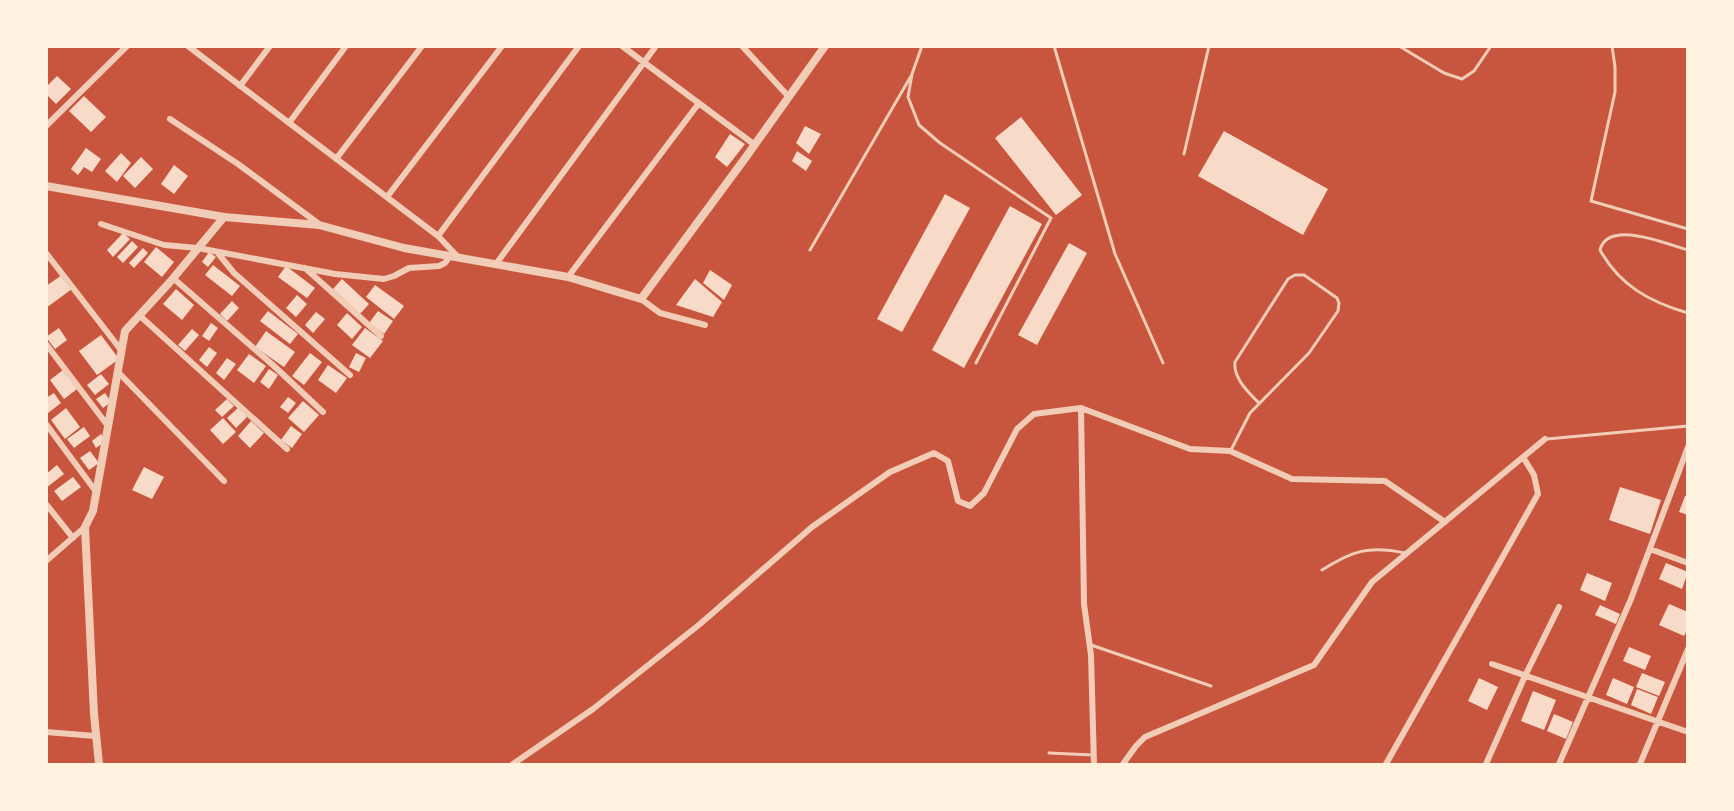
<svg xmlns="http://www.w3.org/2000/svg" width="1734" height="811" viewBox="0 0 1734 811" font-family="Helvetica,sans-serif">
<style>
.building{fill:#f7dbc8}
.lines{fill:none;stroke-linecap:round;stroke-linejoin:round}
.service{stroke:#f1ccb7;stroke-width:3}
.minor{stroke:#f1ccb7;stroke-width:6}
.tertiary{stroke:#f1ccb7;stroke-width:8}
</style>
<rect width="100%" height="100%" fill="#c8553d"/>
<!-- building -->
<path class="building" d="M57 76 71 89 56 104 46 94V87Z
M84 96 106 117 91 132 69 111Z
M1021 117 1082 195 1056 215 995 138Z
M805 126 821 134 809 154 796 143Z
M1224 131 1328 189 1303 235 1198 176Z
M730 134 745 144 727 167 715 157Z
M86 148 101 159 92 172 84 167 78 175 71 169Z
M797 151 812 161 806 171 792 161Z
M121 153 131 163 117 182 105 171Z
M141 157 153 169 135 188 123 176Z
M174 165 188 176 174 194 161 184Z
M945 194 970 208 902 332 877 319Z
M1010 206 1042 224 964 368 932 350Z
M123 233 130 239 113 257 107 250Z
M132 241 138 247 123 263 117 257Z
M1069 243 1087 253 1037 345 1018 335Z
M156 247 174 262 162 277 144 262Z
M143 248 148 253 134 268 129 263Z
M209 252 216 257 208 267 202 262Z
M213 265 240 286 232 296 205 275Z
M286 266 315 288 307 298 278 277Z
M710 270 732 285 724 300 703 283Z
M62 275 72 289 46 308V286Z
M342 279 369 304 360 314 333 289Z
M695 279 722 302 713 317 676 305Z
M375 285 404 306 394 319 366 297Z
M176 289 194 305 182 320 163 304Z
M297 295 307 304 296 317 286 308Z
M232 301 239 308 227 321 220 314Z
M268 311 298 334 290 344 260 321Z
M378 311 393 321 384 334 369 323Z
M316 312 325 319 313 333 305 325Z
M347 313 362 327 352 339 337 325Z
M211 323 218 328 209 341 202 336Z
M59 328 67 340 55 349 46 337Z
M365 328 383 341 370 358 352 345Z
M192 329 199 335 185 351 178 345Z
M266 331 295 352 284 367 255 347Z
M101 335 119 359 97 375 79 351Z
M209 347 217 353 207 367 199 360Z
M310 353 322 362 304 385 292 376Z
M356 353 366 358 359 372 349 367Z
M249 354 266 366 254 383 237 370Z
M227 358 236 364 224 380 216 373Z
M328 365 347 378 336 393 318 380Z
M269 369 278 375 269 389 260 382Z
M63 370 77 389 64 399 50 380Z
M101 374 109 384 95 395 87 385Z
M54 393 61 403 48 413 46 398Z
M105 393 111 402 103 408 96 399Z
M288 397 296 403 288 413 280 407Z
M227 399 234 406 222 417 215 410Z
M303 401 319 415 304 432 288 418Z
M239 407 247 417 236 428 227 418Z
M66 408 80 427 65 439 51 420Z
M223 418 236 432 223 444 210 430Z
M251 421 264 433 250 448 238 436Z
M291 426 302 434 292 448 281 440Z
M84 427 90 436 74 448 67 439Z
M101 434 106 441 96 448 92 441Z
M90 451 99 463 89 470 80 458Z
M57 465 64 474 46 488V474Z
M144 467 164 477 152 499 132 490Z
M73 477 81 487 62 501 54 491Z
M1620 487 1661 500 1650 534 1609 520Z
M1685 496 1688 497V515L1679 512Z
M1666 563 1688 572 1682 589 1659 579Z
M1587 573 1612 583 1605 601 1580 590Z
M1669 604 1688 612V628L1684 636 1659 625Z
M1600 605 1620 614 1616 624 1595 615Z
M1629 647 1651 656 1645 670 1623 661Z
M1642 673 1665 682 1659 696 1636 687Z
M1479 678 1498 687 1487 710 1468 701Z
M1613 678 1634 687 1627 704 1606 695Z
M1637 689 1658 697 1651 714 1631 705Z
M1533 691 1556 700 1544 730 1521 721Z
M1554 714 1573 722 1566 739 1547 731Z"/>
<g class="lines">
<!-- service -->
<path class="service" d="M922 46 912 74 908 97 919 125 940 143 1051 218 976 363
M1054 46 1115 254 1163 363
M1399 46 1444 73 1462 79 1474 71 1491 46
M1612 46 1615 67V92L1591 201 1688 229
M1184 154 1209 46
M810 250 911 76
M1688 250C1666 244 1608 219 1600 250 1620 286 1650 302 1688 313
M1547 439 1688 426
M1231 450 1250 413 1309 353 1338 311 1339 303 1337 298 1304 275H1295L1288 279 1235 362C1233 378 1248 392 1259 403
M1322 570C1352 551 1369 545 1405 553
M1091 645 1211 686
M1049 753 1093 755"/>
<!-- minor -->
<path class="minor" d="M188 46 438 236 458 257
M622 46 755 145
M742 46 789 97
M240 86 270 46
M170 119 238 164 319 224
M289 123 346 46
M46 126 127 46
M336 159 422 46
M387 197 502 46
M101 224 164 245 198 248 335 274 384 279 394 276 409 268 439 266 445 263 450 256
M438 236 579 46
M217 252 234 273 350 375
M46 253 121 350
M496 264 656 46
M305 268 381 336
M568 277 699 103
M173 278 274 366 323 412
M641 299 660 313 705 325
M139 315 287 449
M46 344 108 426
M118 372 224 481
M1081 408 1084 604 1091 655 1094 764
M46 424 97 493
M46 504 73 538
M1650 549 1688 563
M46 561 85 527
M1492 664 1688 732
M46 732 95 736
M513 764 593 709 700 624 812 527 890 472 934 453 948 461 958 501 970 506 984 493 1017 429 1034 414 1081 408 1190 449 1230 451 1292 479 1385 481 1445 522
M1123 764 1136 746 1145 737 1314 665 1372 582 1545 439
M1386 764 1538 494 1534 475 1523 457
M1486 764 1525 676 1559 607
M1559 764 1631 599 1688 447
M1640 764 1688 649"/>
<!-- tertiary -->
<path class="tertiary" d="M46 186 224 217 319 225 404 248 568 277 641 299 746 157 825 46
M99 764 94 714 85 527 93 511 125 331 170 282 224 217"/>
</g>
<!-- border -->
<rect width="1734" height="811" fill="none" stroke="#fff3e0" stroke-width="96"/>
</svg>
